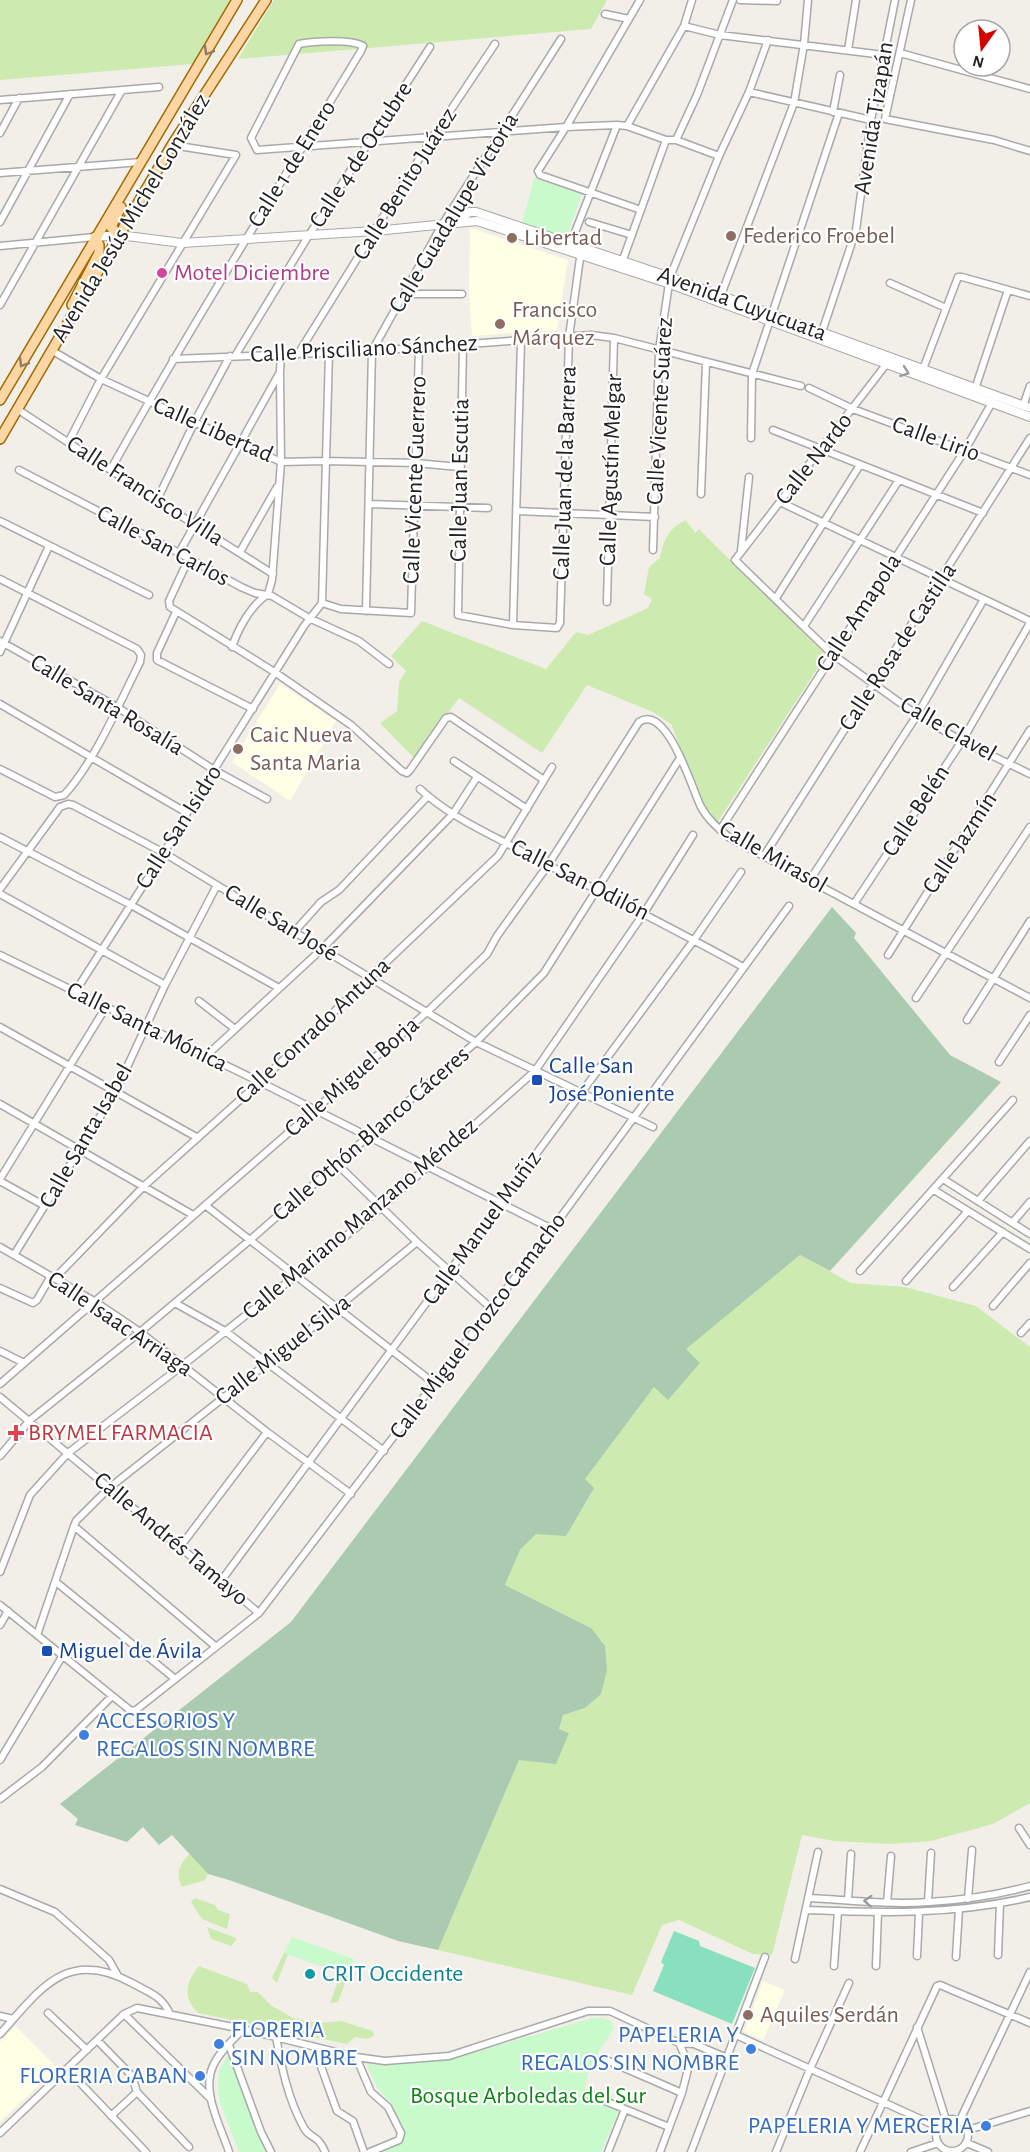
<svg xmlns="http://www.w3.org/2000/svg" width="1030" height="2152" viewBox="0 0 1030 2152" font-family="'Alegreya Sans',sans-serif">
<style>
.education{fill:#ffffe5}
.grass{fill:#cdebb0}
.cemetery{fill:#aacbaf}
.park{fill:#c8facc}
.pitch{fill:#88e0be}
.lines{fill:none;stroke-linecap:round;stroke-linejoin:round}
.minor-casing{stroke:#a9a9a9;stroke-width:9}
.tertiary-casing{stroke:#a9a9a9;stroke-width:10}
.primary-casing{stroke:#a06b00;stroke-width:12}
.minor{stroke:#fff;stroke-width:6}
.tertiary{stroke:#fff;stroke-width:8}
.primary{stroke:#fcd6a4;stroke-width:9}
.oneway{stroke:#8f7c63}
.oneway2{stroke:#9c9c9c}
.education-dot{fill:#8d6e63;stroke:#fff;stroke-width:2}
.hotel-dot{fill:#d1479c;stroke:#fff;stroke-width:2}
.transit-dot{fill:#1a4fb4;stroke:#fff;stroke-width:2}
.health-dot{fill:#e0444e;stroke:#fff;stroke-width:2}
.shop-dot{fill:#3f7fe0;stroke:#fff;stroke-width:2}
.culture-dot{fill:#0f9aa8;stroke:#fff;stroke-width:2}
.labels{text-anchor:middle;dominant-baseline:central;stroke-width:4.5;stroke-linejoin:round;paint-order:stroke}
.street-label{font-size:24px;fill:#222;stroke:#fff}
.education-label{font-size:24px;fill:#785e54;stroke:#fff;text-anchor:start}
.hotel-label{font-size:24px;fill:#b23c85;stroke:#fff;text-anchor:start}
.transit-label{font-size:24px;fill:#164399;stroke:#fff;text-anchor:start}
.health-label{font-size:24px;fill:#be3a42;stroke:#fff;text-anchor:start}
.shop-label{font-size:24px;fill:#366cbe;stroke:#fff;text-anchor:end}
.culture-label{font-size:24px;fill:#0d838f;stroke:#fff;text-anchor:start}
.park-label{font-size:24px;fill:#0c8416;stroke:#fff}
</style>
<rect width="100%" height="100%" fill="#f2efe9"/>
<!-- education -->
<path class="education" d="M470 228 568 260 557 330 472 336 469 293Z
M280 684 336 721 290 801 232 762Z
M763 1981 785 1990 763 2040 744 2031Z
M15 2026 57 2068 0 2122V2042Z"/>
<!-- grass -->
<path class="grass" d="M0 0H230L193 64 0 80Z
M274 0H607L591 29 238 59Z
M686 520 695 533 699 529 826 655 717 823 702 802 671 724 653 712 587 685 542 753 459 698 414 758 380 723 397 711 399 682 406 671 391 656 422 621 546 669 576 632 588 635 648 608 652 599 644 594 649 567 660 558C663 541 669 527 686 520Z
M800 1255 851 1283 905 1287 976 1306 1030 1347V1803L993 1824 931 1841 890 1844 834 1841 802 1835 772 1955 753 1954 679 1920 662 1925 632 1995 438 1950 519 1760 569 1733 559 1729 563 1715 585 1708 591 1628 505 1585 520 1550 584 1480 654 1387 700 1364 685 1349Z
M190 1854 208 1874 205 1880 182 1887C175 1875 179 1864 190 1854Z
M195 1898 215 1905 218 1910 230 1914 227 1929 202 1919 191 1902Z
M207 1927 236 1938V1940L231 1946 211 1939Z
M284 1953 288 1954 277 1983 272 1978Z
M199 1966 247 1984 250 1992H258L272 2006 293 2018 319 2023 341 2021 373 2031 374 2036 368 2039 355 2037 347 2044 198 2013C182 1997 186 1982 199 1966Z
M341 1973 348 1976 338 2002 330 2003Z"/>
<!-- cemetery -->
<path class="cemetery" d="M832 907 856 933 854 938 950 1055 1001 1082 830 1271 800 1255 686 1349 700 1363 668 1400 654 1387 585 1479 594 1488 566 1536 536 1534 520 1550 505 1585 591 1628 605 1646 607 1670 601 1694 585 1708 563 1715 559 1729 569 1733 556 1764 519 1760 438 1950 398 1941 229 1880 208 1874 172 1835 159 1845 143 1827 127 1842 75 1825 78 1819 60 1804 291 1622Z"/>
<!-- park -->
<path class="park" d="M534 178 582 194 566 238 522 223Z
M292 1937 354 1959 348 1976 284 1953Z
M593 2018H603L611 2021 614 2028C600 2052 585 2066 585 2095L618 2112 601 2152H374L400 2141 403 2133 391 2103 378 2089 365 2061 402 2063 448 2060Z
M229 2053 259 2135 274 2152H239C228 2116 204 2089 229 2053Z"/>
<!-- pitch -->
<path class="pitch" d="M674 1931 699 1941 700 1946 755 1968 732 2024 653 1991 664 1965 661 1962Z"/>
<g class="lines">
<defs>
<path id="minor" d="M640 0 566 127 538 171 540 175 641 210
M740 0 777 1
M911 0 885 119 994 140 1030 151
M605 14 629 19
M684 26 720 35 884 55
M848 50 856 0
M900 53 1030 89
M749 92 871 120
M0 100 159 87
M833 112 840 75
M627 126 684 26 692 0
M0 133 19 98
M676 140 697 95 733 0
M0 173 141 162
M0 222 70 94
M589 222 632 235
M570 245 617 125
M0 246 95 237
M621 265 666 140
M890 283 946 308
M404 294H462
M721 295 794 103 804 44 808 0
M0 305 122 90
M821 335 856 230 871 120 895 0
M463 345 458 615 513 625 557 628 560 623 569 337 581 251
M51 350 101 379 281 462 325 461 416 463 459 467
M298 354 432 138 495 44
M235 356 309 235 430 47
M173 359 372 351 591 335 614 338 801 386
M888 362 735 560 832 654 917 715 962 741 1030 774
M923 369 958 277H962L1030 296
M809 388 853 409 1030 475
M975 389 1008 290
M1023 406 1030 386
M17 409 195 525 273 574
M773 430 983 513
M751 438 752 374 839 113
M69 441 101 379 236 155 172 145
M111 469C190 327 277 190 361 51L363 46C351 39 314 41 299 44L251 138 257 150 566 127 617 125 627 126 666 140H676L719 156
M19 470 179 553 241 587 255 593 272 596 309 618 359 641 389 664
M701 494 706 363
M157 500 195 421 230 356
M780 502 1030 621
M369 504 488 508
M517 511 655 517
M0 521 149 595
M653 550 659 350 670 277 719 156 749 92 768 40
M741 551 749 477
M240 552 277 487
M179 553 280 372 281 354
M189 558 169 601 170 607 276 673 351 725 402 771 407 773 410 770 446 718 451 717 544 780
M0 579 137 649 141 655 140 662C120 702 94 763 64 795L55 797 0 769
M268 594 272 580 281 462 280 374
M776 598 860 465
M607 602 614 338
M322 603 341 609 411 613 419 348
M322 603 329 353
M366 611 372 351 442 225 561 39
M176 612 157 653V660L253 709
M513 625 521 341
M804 626 899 480
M0 641 117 707 214 770 267 799
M232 647C238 629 251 605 267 595
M0 652 49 546
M0 704 187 813
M454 761 527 809
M420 789C450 817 490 834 525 853 598 891 671 927 743 967
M720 830 965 450 994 399
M0 837 131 905 279 988
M764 856 1030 438
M810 880 917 715 984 599
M0 889 60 807 68 804 73 805 164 853 476 1042 653 1127
M0 894 165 985
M854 904 962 741 1030 623
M295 931 321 902 339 890 428 796
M0 955 260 1082 552 1229
M888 955 1030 730
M75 992 164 853 187 813 304 626 322 603
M916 998 1030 827
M199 1001 235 1029
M967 1020 1030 921
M0 1027 198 1138
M206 1056 323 948 453 814 477 777
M999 1062 1030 1015
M0 1104 193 1215
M336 1163 417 1242 492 1309
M0 1179 106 1007
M943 1179 1030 1234
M0 1181 45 1206
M934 1190 1030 1249
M978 1201 1030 1141
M205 1205 435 1384
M1013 1222 1030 1202
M0 1247 94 1301 140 1332 267 1432 351 1494
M14 1255 116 1091 165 985 217 885
M860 1271 1013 1100
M55 1278 144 1186 260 1082 498 856 552 767
M906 1281 968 1211
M953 1287 1003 1232
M0 1288 33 1303 37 1300 51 1276
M175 1303 225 1331 384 1451
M993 1306 1030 1263
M1021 1333 1030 1323
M0 1351 24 1363
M0 1384 427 1012 487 954 497 936 548 865 639 722C667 703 692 789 701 807 708 820 719 829 730 838L1030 998
M0 1397 259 1613
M0 1456 30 1420 140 1332 250 1240 476 1042 544 973 680 758
M74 1526 215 1646
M180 1547 267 1432
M0 1572 30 1495 68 1453 183 1365 381 1208 535 1071 644 913 693 835
M221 1581 694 940 741 872
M56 1582 174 1678
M0 1605 131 1711 136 1710 259 1613 552 1229 789 906
M0 1625 8 1611
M37 1635 74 1526 76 1521 109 1488 337 1308 417 1242
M0 1760 63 1655
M0 1799 42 1767 112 1696
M1019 1828 1030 1845
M0 1889 55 1912 109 1960 118 1976
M808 1898C848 1900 889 1905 929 1902 963 1900 997 1895 1030 1886
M968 1899 972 1850
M848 1900 851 1854
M928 1902 931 1853
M887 1903 891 1856
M806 1910C882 1913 955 1915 1030 1897
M998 1955 1000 1903
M917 1956 919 1913
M956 1957 959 1909
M795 1959 818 1852
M834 1966 838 1911
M876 1966 878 1913
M48 2013 87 2050
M124 2014 211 2099
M0 2016 13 2019
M917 2027 946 2120
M0 2034C40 1990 66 1947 132 1983 150 1993 161 1995 170 2014
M736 2035 938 2127
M276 2037C282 2069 288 2099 304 2128 310 2139 318 2134 325 2152
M97 2040 132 2076 137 2092 189 2147
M229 2045 261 2132 271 2152
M314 2047 337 2111 353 2121 364 2152
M356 2057 371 2092 388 2107 401 2133 399 2140 370 2152
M606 2060 682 2093
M67 2069 146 2152
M588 2094 669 2127
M111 2116 137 2092
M936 2135a16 16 0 1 1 32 0a16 16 0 1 1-32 0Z
M960 2120 1030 1972
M968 2130 1030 2111
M0 2133 124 2014 137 2008 243 2029 356 2057 385 2061 449 2056 588 2011H610L679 2043 694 2044 727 2058
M967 2143 988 2152
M229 2152C221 2127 201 2092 213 2066 219 2052 233 2040 243 2029
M608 2152 625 2109
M660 2152 682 2093 689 2065 679 2043
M691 2152 765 1957
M776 2152 810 2069 849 1983
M860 2152 937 1986 940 1985 1030 2023
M911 2152 938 2143"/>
<path id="tertiary" d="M456 222 469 212H476L670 277 1030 408
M95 237 119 235 182 243 375 231 477 221 670 284 1030 417"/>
<path id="primary" d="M119 235 111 227 121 207
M72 305 99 253V245L95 237
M0 400 237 0
M0 439 172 145 266 0"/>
</defs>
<!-- minor casing -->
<use href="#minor" class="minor-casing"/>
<!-- tertiary casing -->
<use href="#tertiary" class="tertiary-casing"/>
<!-- primary casing -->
<use href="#primary" class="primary-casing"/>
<!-- minor -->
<use href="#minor" class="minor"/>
<!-- tertiary -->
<use href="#tertiary" class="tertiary"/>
<!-- primary -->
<use href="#primary" class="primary"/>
</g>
<!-- one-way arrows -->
<defs><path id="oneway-chevron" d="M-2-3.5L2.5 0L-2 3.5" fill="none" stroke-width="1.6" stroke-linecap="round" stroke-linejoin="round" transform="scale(1.5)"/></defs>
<g class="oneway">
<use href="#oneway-chevron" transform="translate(208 51) rotate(120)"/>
<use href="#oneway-chevron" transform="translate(23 363) rotate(121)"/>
</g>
<g class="oneway2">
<use href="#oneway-chevron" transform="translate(905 372) rotate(20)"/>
<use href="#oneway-chevron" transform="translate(868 1901) rotate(-176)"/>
</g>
<!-- markers -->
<g class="education-dot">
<circle cx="731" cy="236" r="6"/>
<circle cx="512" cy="238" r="6"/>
<circle cx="500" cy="324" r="6"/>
<circle cx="238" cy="749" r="6"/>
<circle cx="748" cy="2015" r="6"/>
</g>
<circle class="hotel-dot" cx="162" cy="273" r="6"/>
<g class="transit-dot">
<rect x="531" y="1074" width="12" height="12" rx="3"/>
<rect x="41" y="1645" width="12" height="12" rx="3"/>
</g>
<path class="health-dot" d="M13 1424h6v6h6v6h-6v6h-6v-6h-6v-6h6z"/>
<g class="shop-dot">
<circle cx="84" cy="1735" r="6"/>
<circle cx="219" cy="2044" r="6"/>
<circle cx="751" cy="2049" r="6"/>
<circle cx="200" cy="2076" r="6"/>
<circle cx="986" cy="2126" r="6"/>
</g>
<circle class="culture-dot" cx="310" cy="1974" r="6"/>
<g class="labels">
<!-- street labels -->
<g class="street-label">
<text transform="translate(874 118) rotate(-81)">Avenida Tizapán</text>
<text transform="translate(361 155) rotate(-57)">Calle 4 de Octubre</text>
<text transform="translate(292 164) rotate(-58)">Calle 1 de Enero</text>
<text transform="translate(405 184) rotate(-58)">Calle Benito Juárez</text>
<text transform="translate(454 213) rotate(-59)">Calle Guadalupe Victoria</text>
<text transform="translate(131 218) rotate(-59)">Avenida Jesús Michel González</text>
<text transform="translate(742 304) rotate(20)">Avenida Cuyucuata</text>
<text transform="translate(364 349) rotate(-3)">Calle Prisciliano Sánchez</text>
<text transform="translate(660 411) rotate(-87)">Calle Vicente Suárez</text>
<text transform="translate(213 430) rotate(24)">Calle Libertad</text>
<text transform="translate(936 439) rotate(20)">Calle Lirio</text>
<text transform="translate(814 459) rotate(-52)">Calle Nardo</text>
<text transform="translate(611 470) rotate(-88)">Calle Agustín Melgar</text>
<text transform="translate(565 473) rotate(-88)">Calle Juan de la Barrera</text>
<text transform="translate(415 480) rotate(-88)">Calle Vicente Guerrero</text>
<text transform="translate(460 480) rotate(-89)">Calle Juan Escutia</text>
<text transform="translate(145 491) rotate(33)">Calle Francisco Villa</text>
<text transform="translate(163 546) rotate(28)">Calle San Carlos</text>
<text transform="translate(859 613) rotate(-57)">Calle Amapola</text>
<text transform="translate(898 647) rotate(-57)">Calle Rosa de Castilla</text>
<text transform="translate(107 705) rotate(31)">Calle Santa Rosalía</text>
<text transform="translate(948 729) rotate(30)">Calle Clavel</text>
<text transform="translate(916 811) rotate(-57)">Calle Belén</text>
<text transform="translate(179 827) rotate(-58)">Calle San Isidro</text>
<text transform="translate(960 843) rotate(-57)">Calle Jazmín</text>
<text transform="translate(773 857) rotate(30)">Calle Mirasol</text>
<text transform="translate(580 880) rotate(27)">Calle San Odilón</text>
<text transform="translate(281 923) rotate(31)">Calle San José</text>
<text transform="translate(147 1027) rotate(26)">Calle Santa Mónica</text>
<text transform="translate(313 1031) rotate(-43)">Calle Conrado Antuna</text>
<text transform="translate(352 1077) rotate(-41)">Calle Miguel Borja</text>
<text transform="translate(371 1134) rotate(-41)">Calle Othón Blanco Cáceres</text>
<text transform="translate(86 1136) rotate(-60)">Calle Santa Isabel</text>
<text transform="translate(360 1219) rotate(-40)">Calle Mariano Manzano Méndez</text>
<text transform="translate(482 1228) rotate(-54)">Calle Manuel Muñiz</text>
<text transform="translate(120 1324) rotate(34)">Calle Isaac Arriaga</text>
<text transform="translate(478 1326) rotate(-53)">Calle Miguel Orozco Camacho</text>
<text transform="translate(283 1350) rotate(-38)">Calle Miguel Silva</text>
<text transform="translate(171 1539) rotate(40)">Calle Andrés Tamayo</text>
</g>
<!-- education labels -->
<g class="education-label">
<text x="743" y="236">Federico Froebel</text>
<text x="524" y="238">Libertad</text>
<text x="512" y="310">Francisco<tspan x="512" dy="28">Márquez</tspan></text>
<text x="250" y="735">Caic Nueva<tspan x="250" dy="28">Santa Maria</tspan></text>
<text x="760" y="2015">Aquiles Serdán</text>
</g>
<!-- hotel labels -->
<g class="hotel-label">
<text x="174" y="273">Motel Diciembre</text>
</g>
<!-- transit labels -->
<g class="transit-label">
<text x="549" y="1066">Calle San<tspan x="549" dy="28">José Poniente</tspan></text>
<text x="59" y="1651">Miguel de Ávila</text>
</g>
<!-- health labels -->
<g class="health-label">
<text x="28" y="1433">BRYMEL FARMACIA</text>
</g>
<!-- shop labels -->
<g class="shop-label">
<text x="96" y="1721" text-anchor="start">ACCESORIOS Y<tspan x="96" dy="28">REGALOS SIN NOMBRE</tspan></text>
<text x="231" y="2030" text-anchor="start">FLORERIA<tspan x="231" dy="28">SIN NOMBRE</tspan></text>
<text x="739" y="2035">PAPELERIA Y<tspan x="739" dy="28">REGALOS SIN NOMBRE</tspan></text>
<text x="188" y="2076">FLORERIA GABAN</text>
<text x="974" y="2126">PAPELERIA Y MERCERIA</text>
</g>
<!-- culture labels -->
<g class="culture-label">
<text x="322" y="1974">CRIT Occidente</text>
</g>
<!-- park labels -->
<g class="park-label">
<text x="528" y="2096">Bosque Arboledas del Sur</text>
</g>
</g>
<!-- north arrow -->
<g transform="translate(982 48) rotate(195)"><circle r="28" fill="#ffffff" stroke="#a7a7a7" stroke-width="1.5"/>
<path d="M0-4.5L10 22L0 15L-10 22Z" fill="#d40000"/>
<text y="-9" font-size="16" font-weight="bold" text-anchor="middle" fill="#222222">N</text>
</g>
</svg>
